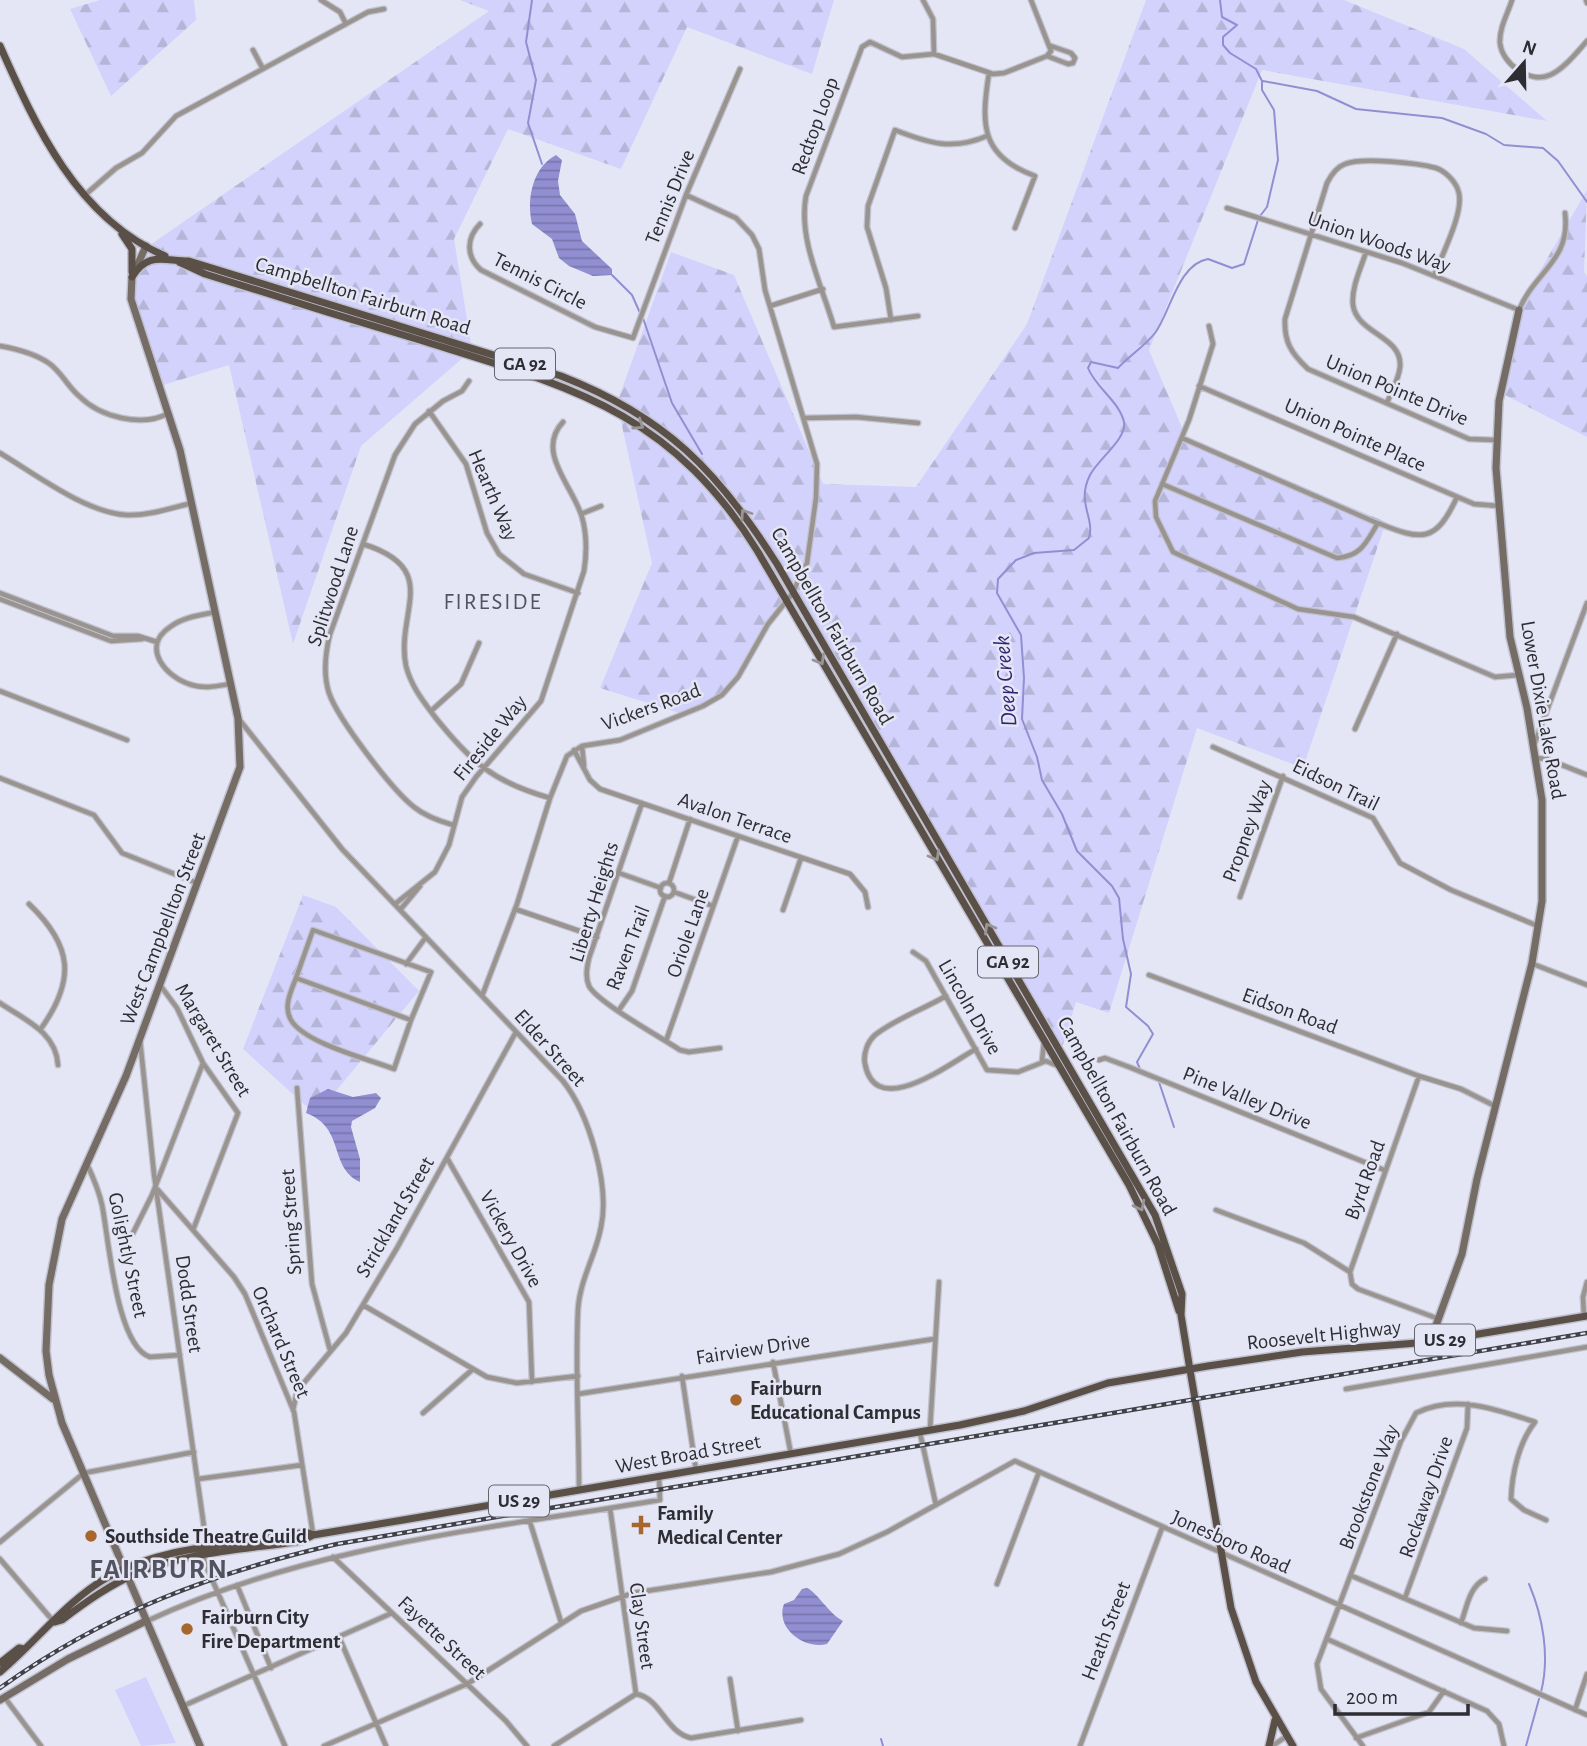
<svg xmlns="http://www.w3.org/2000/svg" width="1587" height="1746" viewBox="0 0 1587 1746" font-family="'Alegreya Sans',sans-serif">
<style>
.forest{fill:url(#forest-firs)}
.pitch{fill:#d2d2fc}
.water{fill:url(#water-rules)}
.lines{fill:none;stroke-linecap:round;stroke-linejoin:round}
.stream{stroke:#918fd2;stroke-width:2}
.street-casing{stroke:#c0c1ce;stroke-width:7}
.secondary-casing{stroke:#c0c1ce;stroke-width:10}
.primary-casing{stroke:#c0c1ce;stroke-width:10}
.street{stroke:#99948f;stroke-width:4.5}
.secondary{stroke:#746c65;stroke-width:7}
.primary{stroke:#5a5048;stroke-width:7}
.rail-casing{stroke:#414148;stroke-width:4.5}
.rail{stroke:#e5e6f5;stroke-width:2;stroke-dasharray:5;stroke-linecap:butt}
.oneway{stroke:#999496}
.poi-dot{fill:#a6662e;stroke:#e5e6f5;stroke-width:2.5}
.labels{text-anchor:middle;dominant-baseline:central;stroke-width:5;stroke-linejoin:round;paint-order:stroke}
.shield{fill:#e5e6f5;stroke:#64646d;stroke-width:2}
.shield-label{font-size:19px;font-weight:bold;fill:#2d2d33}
.street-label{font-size:21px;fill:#2d2d33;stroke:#e5e6f5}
.poi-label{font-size:21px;font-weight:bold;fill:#2d2d33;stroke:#e5e6f5;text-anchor:start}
.neighbourhood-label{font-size:23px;letter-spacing:2px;fill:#535360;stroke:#e5e6f5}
.water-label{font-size:23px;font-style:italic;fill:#322473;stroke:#e5e6f5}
.district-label{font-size:28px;font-weight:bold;letter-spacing:2px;fill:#535360;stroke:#e5e6f5}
</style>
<defs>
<pattern id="forest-firs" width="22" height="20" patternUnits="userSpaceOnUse" patternTransform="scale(1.75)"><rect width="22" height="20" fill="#d2d2fc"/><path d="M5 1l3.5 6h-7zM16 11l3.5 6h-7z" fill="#b5b5d8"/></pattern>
<pattern id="water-rules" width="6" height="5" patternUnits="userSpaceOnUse" patternTransform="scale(1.75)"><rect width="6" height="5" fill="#918fd2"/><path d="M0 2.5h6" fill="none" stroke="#7775ab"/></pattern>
</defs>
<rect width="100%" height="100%" fill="#e5e6f5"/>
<!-- forest -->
<path class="forest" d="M100 0H194L196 20 111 96 70 9Z
M460 0H834L812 74 687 27 621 169 508 129 454 239 472 350 361 446 293 644 229 365 160 386 133 294 135 274 150 245 489 11Z
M1146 0H1344L1464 49 1547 121 1262 70 1149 350 1186 437 1386 522 1303 768 1197 728 1109 1013 1076 1002 1058 1061 792 596 754 649 733 688 689 716 600 688 652 563 617 403 671 252 734 275 823 484 916 487 1027 324Z
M1587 190 1584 272 1587 276V437L1497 391 1520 305Z
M303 895 336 907 419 991 316 1115 243 1049Z"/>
<!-- pitch -->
<path class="pitch" d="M146 1677 176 1743 141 1746 115 1690Z"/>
<!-- water -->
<path class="water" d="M556 155 562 160 558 181 560 195 575 214 582 241 612 269V275L593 276 569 266 559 258 552 239 532 224C526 199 533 167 556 155Z
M328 1089 353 1097 376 1093 381 1098 375 1108 352 1121 351 1127 360 1159V1182C328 1167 346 1128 306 1113L310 1098Z
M807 1588C818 1593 828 1613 843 1621L827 1644C804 1650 775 1628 784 1604L794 1600 802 1589Z"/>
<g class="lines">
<!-- stream -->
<path class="stream" d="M532 0 526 42 536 80 528 123 542 164
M1220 0 1222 17 1237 25 1223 37V45L1230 53 1256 69 1262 81V90L1274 110 1278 160 1267 207 1260 216
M1263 81 1317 91 1356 109 1442 118 1486 134 1504 145 1543 148 1558 161 1587 202
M612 275 632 295 640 313
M643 318 672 403 702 454
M1140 1069 1137 1062 1153 1034 1148 1026 1126 1007 1131 974 1123 939 1119 898 1112 886 1077 851 1062 814 1042 780 1037 757 1022 719 1024 678 1021 635 997 593 998 579 1016 560 1034 553 1074 550 1089 538C1095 517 1076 503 1090 475 1098 459 1127 439 1124 422 1119 401 1096 388 1088 368L1091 362 1118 368C1129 356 1145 346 1155 333 1170 313 1178 264 1208 259L1232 268 1244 264 1258 220
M1159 1082 1174 1127
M1529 1584C1543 1617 1550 1657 1541 1692
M881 1739 883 1746
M1526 1746 1539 1699"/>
<defs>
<path id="street" d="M321 0 340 12 346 24
M923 0 933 19 934 54
M1512 0C1508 13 1499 28 1500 43 1502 64 1530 84 1550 75 1564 69 1577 52 1587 41
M1586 0 1587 3
M253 50 263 69
M1047 56 1068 64 1073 63 1075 58 1071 53 1051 46
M989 73C981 124 980 156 1035 176L1015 228
M85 195 116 168 142 153 176 116 368 12 384 9
M1227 208 1402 263 1519 310C1535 271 1571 261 1565 213
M480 224C466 238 466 257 481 270L595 327 633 338 686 195 740 69
M1366 252C1361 268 1351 288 1353 305 1357 334 1403 336 1400 367 1399 379 1391 392 1387 403
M1434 276C1441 256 1466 210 1458 190 1455 181 1445 171 1436 168 1418 163 1362 157 1345 164 1337 167 1331 175 1327 183L1285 319C1284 342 1291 353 1308 369L1469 439 1495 440
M770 306 823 289
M918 316 834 327C822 286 798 239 806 196L862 47 870 42 902 57 934 54 993 74 1004 73 1047 56 1051 51 1031 0
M891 320 886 288 867 227 868 206 895 130C928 143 952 151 987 136
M1209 326 1213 344 1189 420 1155 501 1156 517 1173 552 1298 609 1354 617 1495 677 1518 675
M0 346C17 349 36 354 50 364 62 373 68 387 79 396 100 417 142 428 169 413
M1199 386 1474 504 1499 506
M429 411 466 464 487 533 499 554 524 574 578 593
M805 418 856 417 918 423
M1182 438 1377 523
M0 453C35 474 86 513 127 515 148 516 171 508 192 503
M1162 484 1337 558C1362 556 1366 542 1378 523 1422 541 1436 543 1457 497
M581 514 601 506
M363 544C443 569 395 612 406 666 411 686 423 701 435 717 471 762 493 782 550 798
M0 593 113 636H138L157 642
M0 599 111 641 142 639
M216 612C201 615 183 617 170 627 140 647 166 678 192 685 205 689 217 686 230 684
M0 691 127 740
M431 711 461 684 479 643
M238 718 342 849 563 1081C589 1114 610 1185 601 1227 596 1255 580 1279 578 1309 575 1369 579 1430 579 1490
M1355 729 1397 634
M1534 745 1587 603
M582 746 584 766
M1213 747 1373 818 1400 863 1451 890 1538 926
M574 750 590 780 600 789 850 874 865 892 868 907
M1536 758 1547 759 1587 775
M0 778 94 815 122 853 197 883
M642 803 589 958C587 967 585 977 589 986 597 1002 662 1038 680 1050L689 1052 720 1048
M453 825C439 821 425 816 414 807 392 790 338 719 329 693 323 674 325 654 330 634L395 455 415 424 443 401 462 391 469 381
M619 873 661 888
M669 883 690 819
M660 890a7 7 0 1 1 14 0a7 7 0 1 1-14 0Z
M674 892 713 906
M1240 897 1283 776
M29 904C73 946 76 980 40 1030
M395 904 435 872 449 845 462 797 476 777 541 701 584 571C587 552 587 535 582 517 573 486 535 452 563 422
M515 909 597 937
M400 910 420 886
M783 910 801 858
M313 930 431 972 411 1020 296 978Z
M913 952 926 961 987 1070 1018 1072 1046 1061 1058 1066
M406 964 426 937
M1533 964 1587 985
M1149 975 1419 1076
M296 978C291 991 283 1007 291 1020 304 1043 368 1059 394 1069L411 1020
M160 985 177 1008 203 1063 238 1113 193 1230
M482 996 517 904 550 798 567 756 582 746 620 740 703 706 722 695 738 677 768 624 792 594 807 563 816 498 817 464 765 290 759 249 752 235 736 218 686 195
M946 996C924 1009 895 1019 875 1035 867 1042 863 1055 865 1064 876 1121 950 1063 976 1049
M0 1003C25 1020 56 1032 58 1065
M619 1010 632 991 665 896
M140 1040 154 1174 202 1513 206 1541 204 1561 285 1746
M666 1041 738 836
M1099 1060 1105 1058 1129 1067 1384 1170
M1042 1061 1044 1042
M297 1088 312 1284 330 1350
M447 1158 529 1302 532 1382
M87 1164C93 1177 99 1191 102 1205 109 1239 116 1346 150 1357L180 1355
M158 1190 234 1277 245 1294 294 1412 313 1534
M1216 1210 1304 1243 1350 1272
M132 1235 152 1195 203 1063
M363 1305 487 1377 517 1383 578 1376
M1584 1317 1583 1297 1587 1282
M1439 1319 1358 1289 1352 1284 1350 1272 1419 1076 1461 1089 1495 1106
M773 1362 791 1454
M682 1376 696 1470
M1346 1389 1587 1347
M578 1394 934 1339
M293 1410 297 1391 346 1333 397 1248 516 1032
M423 1413 473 1369
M930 1429 939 1282
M920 1433 936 1505
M198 1479 302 1465
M610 1508 636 1694
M530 1522 561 1622
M0 1542 84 1473 194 1452
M333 1557 506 1721 527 1746
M0 1559 54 1622
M1352 1576 1474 1628 1507 1631
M997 1584 1039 1472
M237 1585 271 1668
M1405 1598 1467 1428 1468 1404
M147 1621C308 1546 486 1529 660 1500L659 1477
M1461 1623C1467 1607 1469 1587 1485 1579
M339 1637 386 1746
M1327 1639 1487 1711 1499 1724 1504 1746
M730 1679 738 1731
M636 1694C661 1698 665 1732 691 1738L801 1720
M5 1698 41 1746
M183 1706 392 1613
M1575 1710 1587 1674
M1356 1738 1429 1712 1444 1691
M324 1746 467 1684 581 1611 633 1593 771 1572 839 1554 887 1532 1015 1461 1587 1715
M554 1746 636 1694
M1080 1746 1162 1528
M1272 1746 1287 1736
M1363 1746 1321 1689 1317 1664 1401 1441 1416 1413C1455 1394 1496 1409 1535 1422 1519 1442 1512 1473 1511 1499L1524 1510 1546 1520"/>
<path id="secondary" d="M146 246 132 277 131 299 180 450 238 718 240 767 126 1076 62 1219 49 1285 46 1351 49 1375 62 1423 200 1746
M1430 1342 1462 1254 1477 1179 1532 963 1542 901V800L1527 708 1510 637 1496 468 1499 401 1519 310
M0 1358 53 1399
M0 1700 68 1659 146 1621"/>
<path id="primary" d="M0 46C36 127 77 218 165 256
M122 234 132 249V272
M179 262 205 274C278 297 350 319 423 341 571 387 671 411 758 552L1129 1185 1158 1245 1179 1311
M132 277C148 251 164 261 189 261L561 376C666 417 718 471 777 564L1155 1215 1182 1294 1181 1315 1190 1370 1231 1608 1256 1682 1293 1746
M55 1622 62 1620C87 1601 111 1584 140 1572 186 1552 251 1549 301 1541L313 1535
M0 1663 19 1648 24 1649
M0 1672C36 1642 66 1601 108 1577 166 1544 242 1545 306 1532L313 1535 403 1520 960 1425 1024 1411 1108 1383 1208 1366 1302 1352 1430 1342 1587 1316
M1269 1746 1275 1720"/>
</defs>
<!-- street casing -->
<use href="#street" class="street-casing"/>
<!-- secondary casing -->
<use href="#secondary" class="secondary-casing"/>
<!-- primary casing -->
<use href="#primary" class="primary-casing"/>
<!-- street -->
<use href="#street" class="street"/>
<!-- secondary -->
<use href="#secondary" class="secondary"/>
<!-- primary -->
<use href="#primary" class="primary"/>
<defs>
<path id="rail" d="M0 1688C105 1613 212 1573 337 1544L1587 1333"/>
</defs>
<!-- rail casing -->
<use href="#rail" class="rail-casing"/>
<!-- rail -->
<use href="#rail" class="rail"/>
</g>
<!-- one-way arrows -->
<defs><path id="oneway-chevron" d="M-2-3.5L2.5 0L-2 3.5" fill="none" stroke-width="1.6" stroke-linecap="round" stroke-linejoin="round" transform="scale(1.75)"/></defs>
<g class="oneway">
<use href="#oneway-chevron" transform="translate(639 425) rotate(34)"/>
<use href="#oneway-chevron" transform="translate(745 514) rotate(-124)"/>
<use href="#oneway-chevron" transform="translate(820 660) rotate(60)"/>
<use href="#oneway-chevron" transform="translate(935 856) rotate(60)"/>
<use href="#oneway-chevron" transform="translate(989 928) rotate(-120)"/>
<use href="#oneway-chevron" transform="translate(1140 1206) rotate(63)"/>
</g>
<!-- markers -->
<g class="poi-dot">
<circle cx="736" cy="1400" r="7"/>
<path d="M637.5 1514.5h7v7h7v7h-7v7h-7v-7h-7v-7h7z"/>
<circle cx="91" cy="1536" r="7"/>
<circle cx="187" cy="1629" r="7"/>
</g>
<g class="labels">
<!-- shield labels -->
<g class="shield">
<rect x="495" y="348.5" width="60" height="31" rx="5"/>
<rect x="978" y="946.5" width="60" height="31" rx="5"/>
<rect x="1415" y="1324.5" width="60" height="31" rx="5"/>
<rect x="489" y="1485.5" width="60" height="31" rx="5"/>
</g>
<g class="shield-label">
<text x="525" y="364">GA 92</text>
<text x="1008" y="962">GA 92</text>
<text x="1445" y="1340">US 29</text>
<text x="519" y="1501">US 29</text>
</g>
<!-- street labels -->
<g class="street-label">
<text transform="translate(815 126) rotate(-70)">Redtop Loop</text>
<text transform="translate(670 197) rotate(-68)">Tennis Drive</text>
<text transform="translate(1379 242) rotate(19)">Union Woods Way</text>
<text transform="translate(540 281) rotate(27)">Tennis Circle</text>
<text transform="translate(363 296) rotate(17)">Campbellton Fairburn Road</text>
<text transform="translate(1397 390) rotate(23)">Union Pointe Drive</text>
<text transform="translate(1355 435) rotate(24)">Union Pointe Place</text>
<text transform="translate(493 495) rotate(67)">Hearth Way</text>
<text transform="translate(333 586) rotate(-72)">Splitwood Lane</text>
<text transform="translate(832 626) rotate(60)">Campbellton Fairburn Road</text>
<text transform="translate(651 707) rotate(-20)">Vickers Road</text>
<text transform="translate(1543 710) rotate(80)">Lower Dixie Lake Road</text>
<text transform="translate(490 738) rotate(-51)">Fireside Way</text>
<text transform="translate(1336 785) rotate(26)">Eidson Trail</text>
<text transform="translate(735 818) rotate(19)">Avalon Terrace</text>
<text transform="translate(1247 831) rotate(-70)">Propney Way</text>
<text transform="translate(594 902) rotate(-73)">Liberty Heights</text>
<text transform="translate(163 929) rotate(-69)">West Campbellton Street</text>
<text transform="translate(688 933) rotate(-71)">Oriole Lane</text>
<text transform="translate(628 948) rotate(-69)">Raven Trail</text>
<text transform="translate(970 1007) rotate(60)">Lincoln Drive</text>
<text transform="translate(1290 1011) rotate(20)">Eidson Road</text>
<text transform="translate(213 1040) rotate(59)">Margaret Street</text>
<text transform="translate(550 1048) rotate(48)">Elder Street</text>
<text transform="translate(1247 1098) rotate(22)">Pine Valley Drive</text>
<text transform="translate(1117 1116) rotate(61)">Campbellton Fairburn Road</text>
<text transform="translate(1365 1180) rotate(-70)">Byrd Road</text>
<text transform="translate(395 1217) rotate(-60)">Strickland Street</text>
<text transform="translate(291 1222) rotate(-94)">Spring Street</text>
<text transform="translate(511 1239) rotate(61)">Vickery Drive</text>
<text transform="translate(128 1255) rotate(78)">Golightly Street</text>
<text transform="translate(189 1304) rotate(82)">Dodd Street</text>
<text transform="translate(1324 1335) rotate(-6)">Roosevelt Highway</text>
<text transform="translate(281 1342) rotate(67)">Orchard Street</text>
<text transform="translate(753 1349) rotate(-9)">Fairview Drive</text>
<text transform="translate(688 1454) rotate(-10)">West Broad Street</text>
<text transform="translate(1369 1487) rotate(-69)">Brookstone Way</text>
<text transform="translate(1426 1497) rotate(-71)">Rockaway Drive</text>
<text transform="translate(1231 1542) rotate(24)">Jonesboro Road</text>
<text transform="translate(642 1626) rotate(82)">Clay Street</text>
<text transform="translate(1106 1631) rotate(-69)">Heath Street</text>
<text transform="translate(442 1638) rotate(43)">Fayette Street</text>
</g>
<!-- poi labels -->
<g class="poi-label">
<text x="750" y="1388">Fairburn<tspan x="750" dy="24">Educational Campus</tspan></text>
<text x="657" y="1513">Family<tspan x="657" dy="24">Medical Center</tspan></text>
<text x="105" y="1536">Southside Theatre Guild</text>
<text x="201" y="1617">Fairburn City<tspan x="201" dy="24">Fire Department</tspan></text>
</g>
<!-- neighbourhood labels -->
<g class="neighbourhood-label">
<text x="493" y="602">FIRESIDE</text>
</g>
<!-- water labels -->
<g class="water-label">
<text transform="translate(1006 681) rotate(-95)">Deep Creek</text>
</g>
<!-- district labels -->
<g class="district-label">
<text x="159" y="1570">FAIRBURN</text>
</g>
</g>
<!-- north arrow -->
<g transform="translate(1524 63) rotate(20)" stroke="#e5e6f5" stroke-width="5" paint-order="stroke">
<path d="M0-5L12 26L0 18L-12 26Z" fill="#2d2d33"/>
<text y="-10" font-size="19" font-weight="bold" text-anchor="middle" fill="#2d2d33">N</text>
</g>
<!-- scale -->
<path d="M1335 1704v10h133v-10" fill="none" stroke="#2d2d33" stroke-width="3.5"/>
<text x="1346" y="1704" font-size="21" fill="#2d2d33" stroke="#e5e6f5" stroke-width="5" paint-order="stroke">200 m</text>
</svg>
